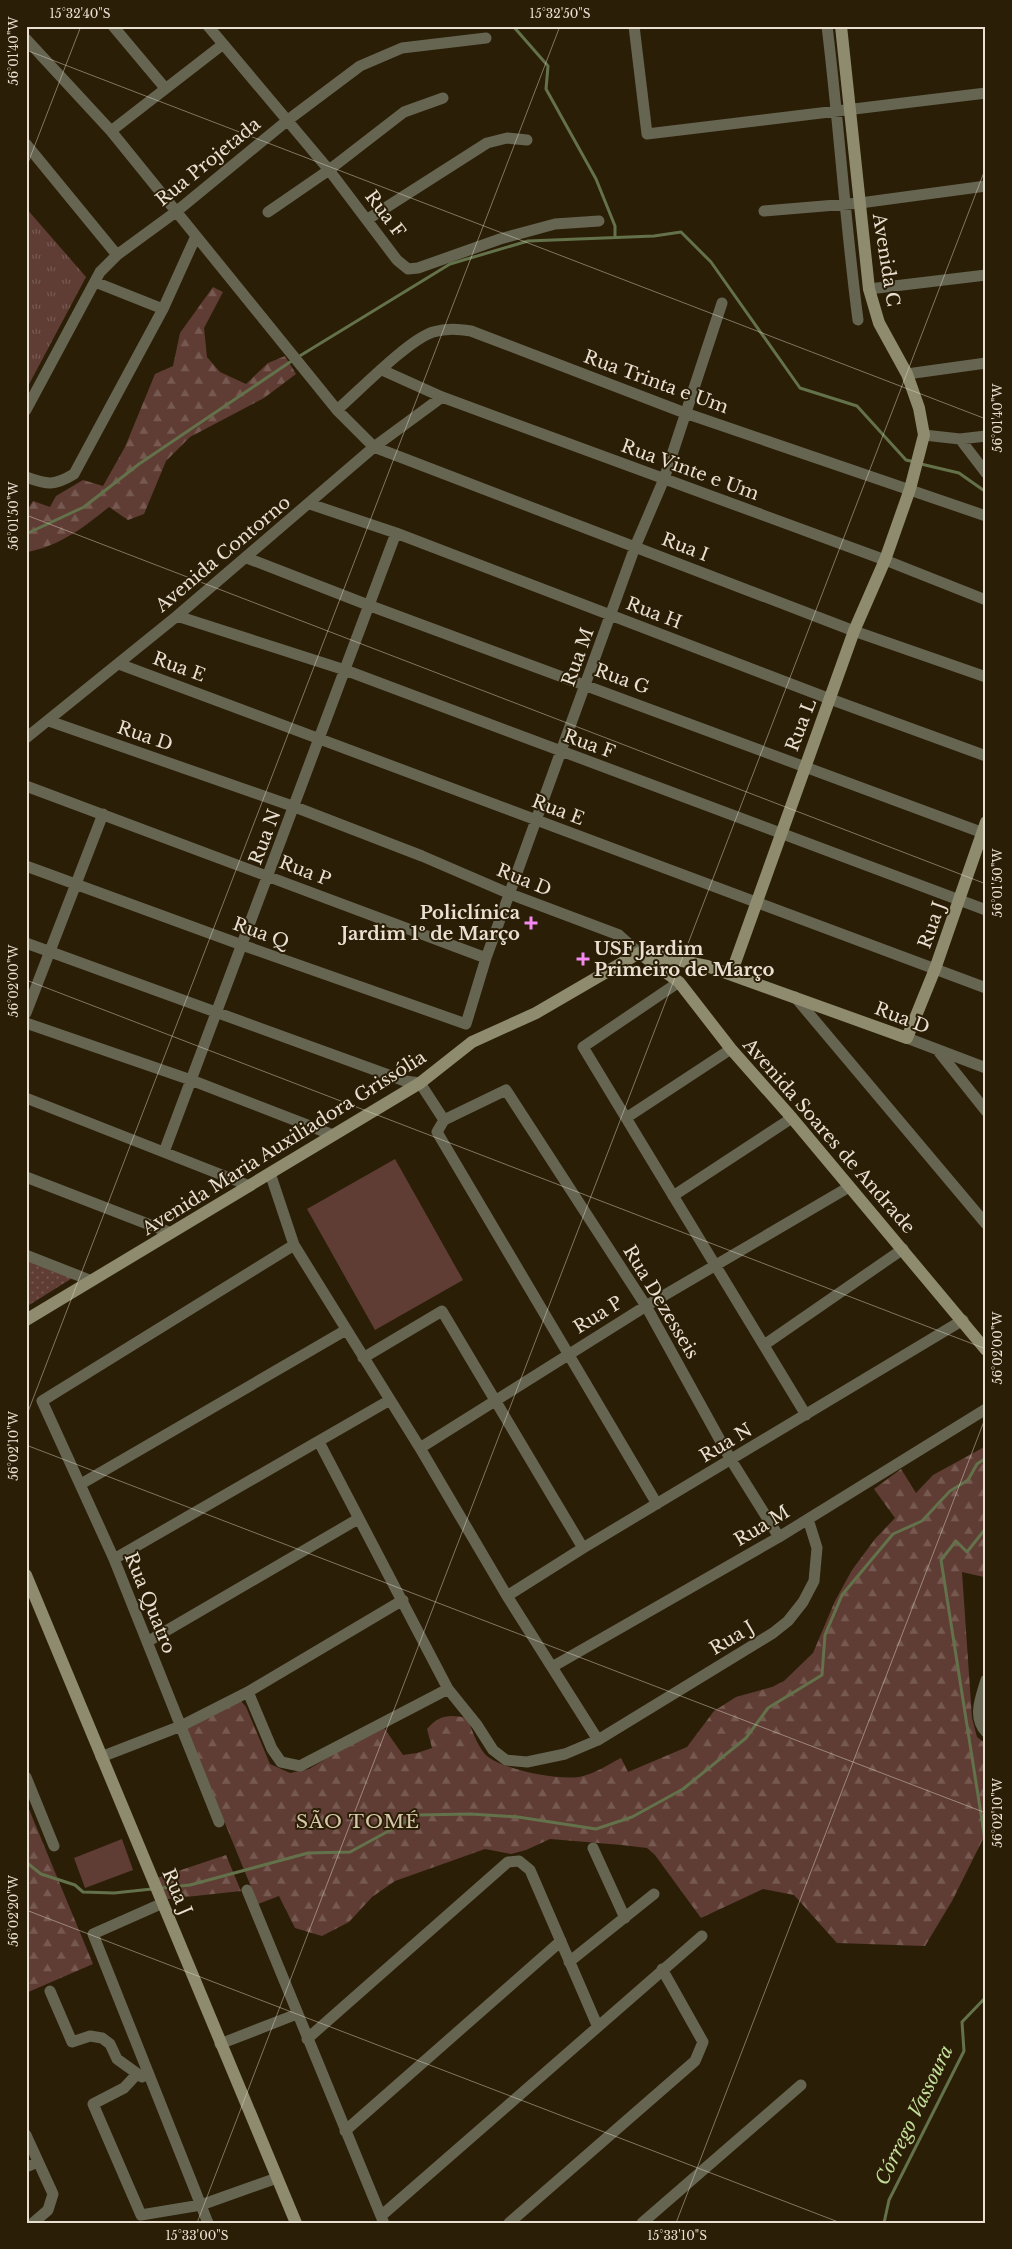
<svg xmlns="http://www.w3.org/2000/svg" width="1012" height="2249" viewBox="0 0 1012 2249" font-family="'Libre Baskerville',serif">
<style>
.grass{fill:url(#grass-tufts)}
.forest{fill:url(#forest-firs)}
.park{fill:url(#park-dots)}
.garden{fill:#5f3d34}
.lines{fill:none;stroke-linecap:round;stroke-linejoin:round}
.stream{stroke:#63724a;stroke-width:3}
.street{stroke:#666552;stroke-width:11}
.secondary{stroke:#8e8b6e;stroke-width:12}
.ticks{fill:none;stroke:#e9e0d2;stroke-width:1;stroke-opacity:0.45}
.poi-dot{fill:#f389f1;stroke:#2b1e06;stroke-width:2}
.labels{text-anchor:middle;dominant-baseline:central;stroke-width:4;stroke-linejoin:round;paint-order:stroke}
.street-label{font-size:18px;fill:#e9e0d2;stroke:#2b1e06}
.poi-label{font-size:18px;font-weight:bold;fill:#e9e0d2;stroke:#2b1e06;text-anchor:end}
.neighbourhood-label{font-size:19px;letter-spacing:1px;fill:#d7c7aa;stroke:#2b1e06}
.water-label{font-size:19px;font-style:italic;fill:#c2dc99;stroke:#2b1e06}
.neatline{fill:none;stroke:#e9e0d2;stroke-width:2}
.ticks-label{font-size:12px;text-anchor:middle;fill:#e9e0d2}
</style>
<defs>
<pattern id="grass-tufts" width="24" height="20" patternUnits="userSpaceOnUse" patternTransform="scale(1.25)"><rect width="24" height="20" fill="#5f3d34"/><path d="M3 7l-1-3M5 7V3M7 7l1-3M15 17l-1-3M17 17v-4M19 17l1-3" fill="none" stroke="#765950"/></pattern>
<pattern id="forest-firs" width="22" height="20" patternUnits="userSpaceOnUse" patternTransform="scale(1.25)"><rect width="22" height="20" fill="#5f3d34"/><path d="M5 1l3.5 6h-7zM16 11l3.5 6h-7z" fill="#765950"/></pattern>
<pattern id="park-dots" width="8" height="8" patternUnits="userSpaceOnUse" patternTransform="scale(1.25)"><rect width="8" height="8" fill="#5f3d34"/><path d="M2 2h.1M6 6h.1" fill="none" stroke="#765950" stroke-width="1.8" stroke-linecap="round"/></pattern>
</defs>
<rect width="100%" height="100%" fill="#2b1e06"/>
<!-- grass -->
<path class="grass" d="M26 208 86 277 26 390Z"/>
<!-- forest -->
<path class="forest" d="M213 287 223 292 204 328 207 357 220 372 246 384 268 363 285 356 296 374 264 398 190 437 166 461 144 514 128 520 109 507C83 528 61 545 28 552L26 556V512L33 501 50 507 56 496 83 480 103 486 125 447 155 374 173 366 180 333Z
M986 1446V1572L984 1577 962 1572 972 1718 977 1737 986 1744V1833L952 1901 925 1946 837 1943 794 1895 763 1889 701 1918 655 1855 647 1848 622 1845 550 1839 526 1850 511 1854 485 1849 395 1881 372 1897 349 1922 322 1936 295 1928 279 1896 258 1904 186 1728 241 1701 246 1707 270 1764 290 1773 309 1769 382 1725 403 1755 417 1753 432 1748 427 1729C439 1715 449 1714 467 1718 472 1729 476 1743 484 1753 496 1769 564 1782 583 1776 596 1773 609 1764 621 1758L628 1772 687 1747 714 1711 736 1697 772 1687 784 1681 813 1653 835 1601 852 1570 875 1539 895 1518 874 1489 901 1469 916 1493 933 1475Z
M26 1802 93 1964 26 1993Z
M226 1855 241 1891 167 1899 157 1878Z"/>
<!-- park -->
<path class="park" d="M26 1259 74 1277 26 1307Z"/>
<!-- garden -->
<path class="garden" d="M395 1159 463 1280 375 1330 307 1209Z
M122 1839 133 1870 85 1888 74 1858Z"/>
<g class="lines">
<!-- stream -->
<path class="stream" d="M513 26 548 66 546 89 596 179 615 226V237
M298 357 450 264 528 241 654 236 681 232 711 262 800 388 857 406 906 460 915 462
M921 464 959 473 986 492
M26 534 84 507 139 464 293 360
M986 1528 967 1552 956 1541 941 1560 986 1846
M26 1862 41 1874 75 1885 83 1892 114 1893 152 1889
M161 1888 190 1885 308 1853 350 1852 418 1815 470 1814 518 1817 596 1829 632 1817 683 1789 746 1738 768 1708 822 1675 825 1635 842 1595 893 1534 922 1521 950 1491 968 1480 977 1464 986 1458
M884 2223 889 2200 964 2051 962 2022 986 1997"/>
<!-- street -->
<path class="street" d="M113 26 165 88
M208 26 329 170 397 260 408 269 418 268 500 239 555 224 599 221
M634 26 647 134 986 93
M827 26C839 124 845 222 858 320
M26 39 111 131 337 410 374 447 854 631 986 677
M111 131 222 45
M26 144 117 255
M764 211 860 203 986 186
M268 212 329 170 404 112 443 98
M368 219 487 143 507 138 527 140
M95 282 163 309
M869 289 986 275
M382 370 442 397 885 560 986 600
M907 374 986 363
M26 410 100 272 117 255 177 211 288 120 360 66 402 48 486 38
M337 410C359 391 408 340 433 332 447 328 458 329 471 331L685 413 986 516
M924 435 960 439 986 436
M960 439 986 473
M26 477C48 485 54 486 74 474L163 309 196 236
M310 504 396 533 830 699 986 756
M247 558 368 605 986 834
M177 616 345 670 986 910
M119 664 986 988
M49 721 295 807 422 856 510 894 619 935 639 953
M26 738 177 616 374 447 442 397
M26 786 486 958
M26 866 242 945 466 1024
M26 943 405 1081 420 1083 444 1120
M679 982 583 1047 806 1415
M795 997 986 1224
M26 1013 103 814
M26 1023 191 1080 333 1135
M466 1024 486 958 635 547 664 479 722 303
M907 1038 986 1068
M939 1052 986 1111
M26 1098 250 1186
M626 1118 731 1049
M164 1152 396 533
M270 1173 294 1245 420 1448 507 1596 598 1740
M26 1177 171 1233
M673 1196 792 1118
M26 1255 92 1281
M764 1345 903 1249
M363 1358 442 1311 583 1548
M319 1442 448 1689 477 1725 493 1750 506 1760 527 1762 565 1754 598 1740 773 1633 788 1621 803 1602 814 1581 817 1548 808 1519
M420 1448 646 1306 849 1187
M81 1484 346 1330
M657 1504 437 1132 444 1120 506 1090 646 1306 731 1460 779 1537
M114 1559 390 1400
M507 1596 583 1548 963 1320
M147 1642 358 1519
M552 1667 779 1537 986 1409
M986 1680C981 1697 972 1717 986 1732
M248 1692 272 1749 281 1762 300 1766 448 1689
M101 1757 181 1726 248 1692 403 1600
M26 1777 54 1846
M219 1822 114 1559 42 1401 294 1245
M593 1848 625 1918
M247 1890 383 2221
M163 1903 93 1934 208 2223
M569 1962 654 1894
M50 1991 72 2042 90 2036 102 2038 110 2044 117 2059 142 2077
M307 2039 508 1862 519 1861 530 1870 597 2025
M220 2044 297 2014
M137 2074 124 2088 93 2104 141 2215 201 2205 277 2178
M345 2131 561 1941
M26 2135 53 2194 48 2210 33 2223
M26 2167 38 2162
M381 2216 702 1936
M509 2223 695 2061 703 2042 662 1969
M642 2223 801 2085"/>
<!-- secondary -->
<path class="secondary" d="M639 953 679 982 731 1049 792 1118 986 1350
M642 953 707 966 907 1038 935 969 986 822
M731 974 854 631 885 560 910 489 924 435 919 408 907 374 879 323 869 289 841 26
M26 1320 420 1083 472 1042 536 1013 639 953
M26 1575 296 2223"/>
</g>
<!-- ticks -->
<path class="ticks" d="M26 50 986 419M26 168 81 26M26 515 986 884M26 980 986 1349M26 1417 560 26M26 1445 986 1813M26 1910 841 2223M197 2223 986 167M676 2223 986 1416"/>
<!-- markers -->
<g class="poi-dot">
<path d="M528.5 915.5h5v5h5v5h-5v5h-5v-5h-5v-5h5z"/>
<path d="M580.5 951.5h5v5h5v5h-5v5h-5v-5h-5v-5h5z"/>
</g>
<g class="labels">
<!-- street labels -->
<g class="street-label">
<text transform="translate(208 162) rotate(-39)">Rua Projetada</text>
<text transform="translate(385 214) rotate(53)">Rua F</text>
<text transform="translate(886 260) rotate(81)">Avenida C</text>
<text transform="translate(656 382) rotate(20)">Rua Trinta e Um</text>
<text transform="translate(690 470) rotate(20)">Rua Vinte e Um</text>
<text transform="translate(685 547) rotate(21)">Rua I</text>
<text transform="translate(223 554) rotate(-40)">Avenida Contorno</text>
<text transform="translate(654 613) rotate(21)">Rua H</text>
<text transform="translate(578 657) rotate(-70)">Rua M</text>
<text transform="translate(179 667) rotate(20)">Rua E</text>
<text transform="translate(622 679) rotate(20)">Rua G</text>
<text transform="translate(801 725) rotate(-69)">Rua L</text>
<text transform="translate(145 736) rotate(19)">Rua D</text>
<text transform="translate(589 744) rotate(20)">Rua F</text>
<text transform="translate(558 810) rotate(21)">Rua E</text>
<text transform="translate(265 837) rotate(-69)">Rua N</text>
<text transform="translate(305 871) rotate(21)">Rua P</text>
<text transform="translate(524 880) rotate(22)">Rua D</text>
<text transform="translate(932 925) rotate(-70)">Rua J</text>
<text transform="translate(261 933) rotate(20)">Rua Q</text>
<text transform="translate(902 1018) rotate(21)">Rua D</text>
<text transform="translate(829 1136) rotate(49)">Avenida Soares de Andrade</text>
<text transform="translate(284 1143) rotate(-32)">Avenida Maria Auxiliadora Grissólia</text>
<text transform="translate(661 1302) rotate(59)">Rua Dezesseis</text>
<text transform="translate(598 1315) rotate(-32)">Rua P</text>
<text transform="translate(726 1443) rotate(-31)">Rua N</text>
<text transform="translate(762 1526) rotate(-31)">Rua M</text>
<text transform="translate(150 1603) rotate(68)">Rua Quatro</text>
<text transform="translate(732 1638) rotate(-31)">Rua J</text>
<text transform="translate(177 1892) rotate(67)">Rua J</text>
</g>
<!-- poi labels -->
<g class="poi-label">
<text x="520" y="913">Policlínica<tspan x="520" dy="21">Jardim 1º de Março</tspan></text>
<text x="594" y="949" text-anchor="start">USF Jardim<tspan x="594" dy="21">Primeiro de Março</tspan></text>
</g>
<!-- neighbourhood labels -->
<g class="neighbourhood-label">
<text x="358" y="1821">SÃO TOMÉ</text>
</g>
<!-- water labels -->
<g class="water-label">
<text transform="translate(914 2115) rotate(-64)">Córrego Vassoura</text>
</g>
</g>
<!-- border -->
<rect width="1012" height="2249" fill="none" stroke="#2b1e06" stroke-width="55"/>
<rect x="28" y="28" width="956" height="2194" class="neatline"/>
<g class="ticks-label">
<text x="80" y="18">15°32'40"S</text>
<text x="560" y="18">15°32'50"S</text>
<text transform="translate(14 51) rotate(-90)" y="4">56°01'40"W</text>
<text transform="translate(998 418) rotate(-90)" y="4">56°01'40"W</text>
<text transform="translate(14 516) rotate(-90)" y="4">56°01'50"W</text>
<text transform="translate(998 883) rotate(-90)" y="4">56°01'50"W</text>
<text transform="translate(14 981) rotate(-90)" y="4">56°02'00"W</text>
<text transform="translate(998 1348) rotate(-90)" y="4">56°02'00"W</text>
<text transform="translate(14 1446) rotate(-90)" y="4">56°02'10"W</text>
<text transform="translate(998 1813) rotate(-90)" y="4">56°02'10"W</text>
<text transform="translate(14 1911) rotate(-90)" y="4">56°02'20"W</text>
<text x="197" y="2240">15°33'00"S</text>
<text x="677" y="2240">15°33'10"S</text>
</g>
</svg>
